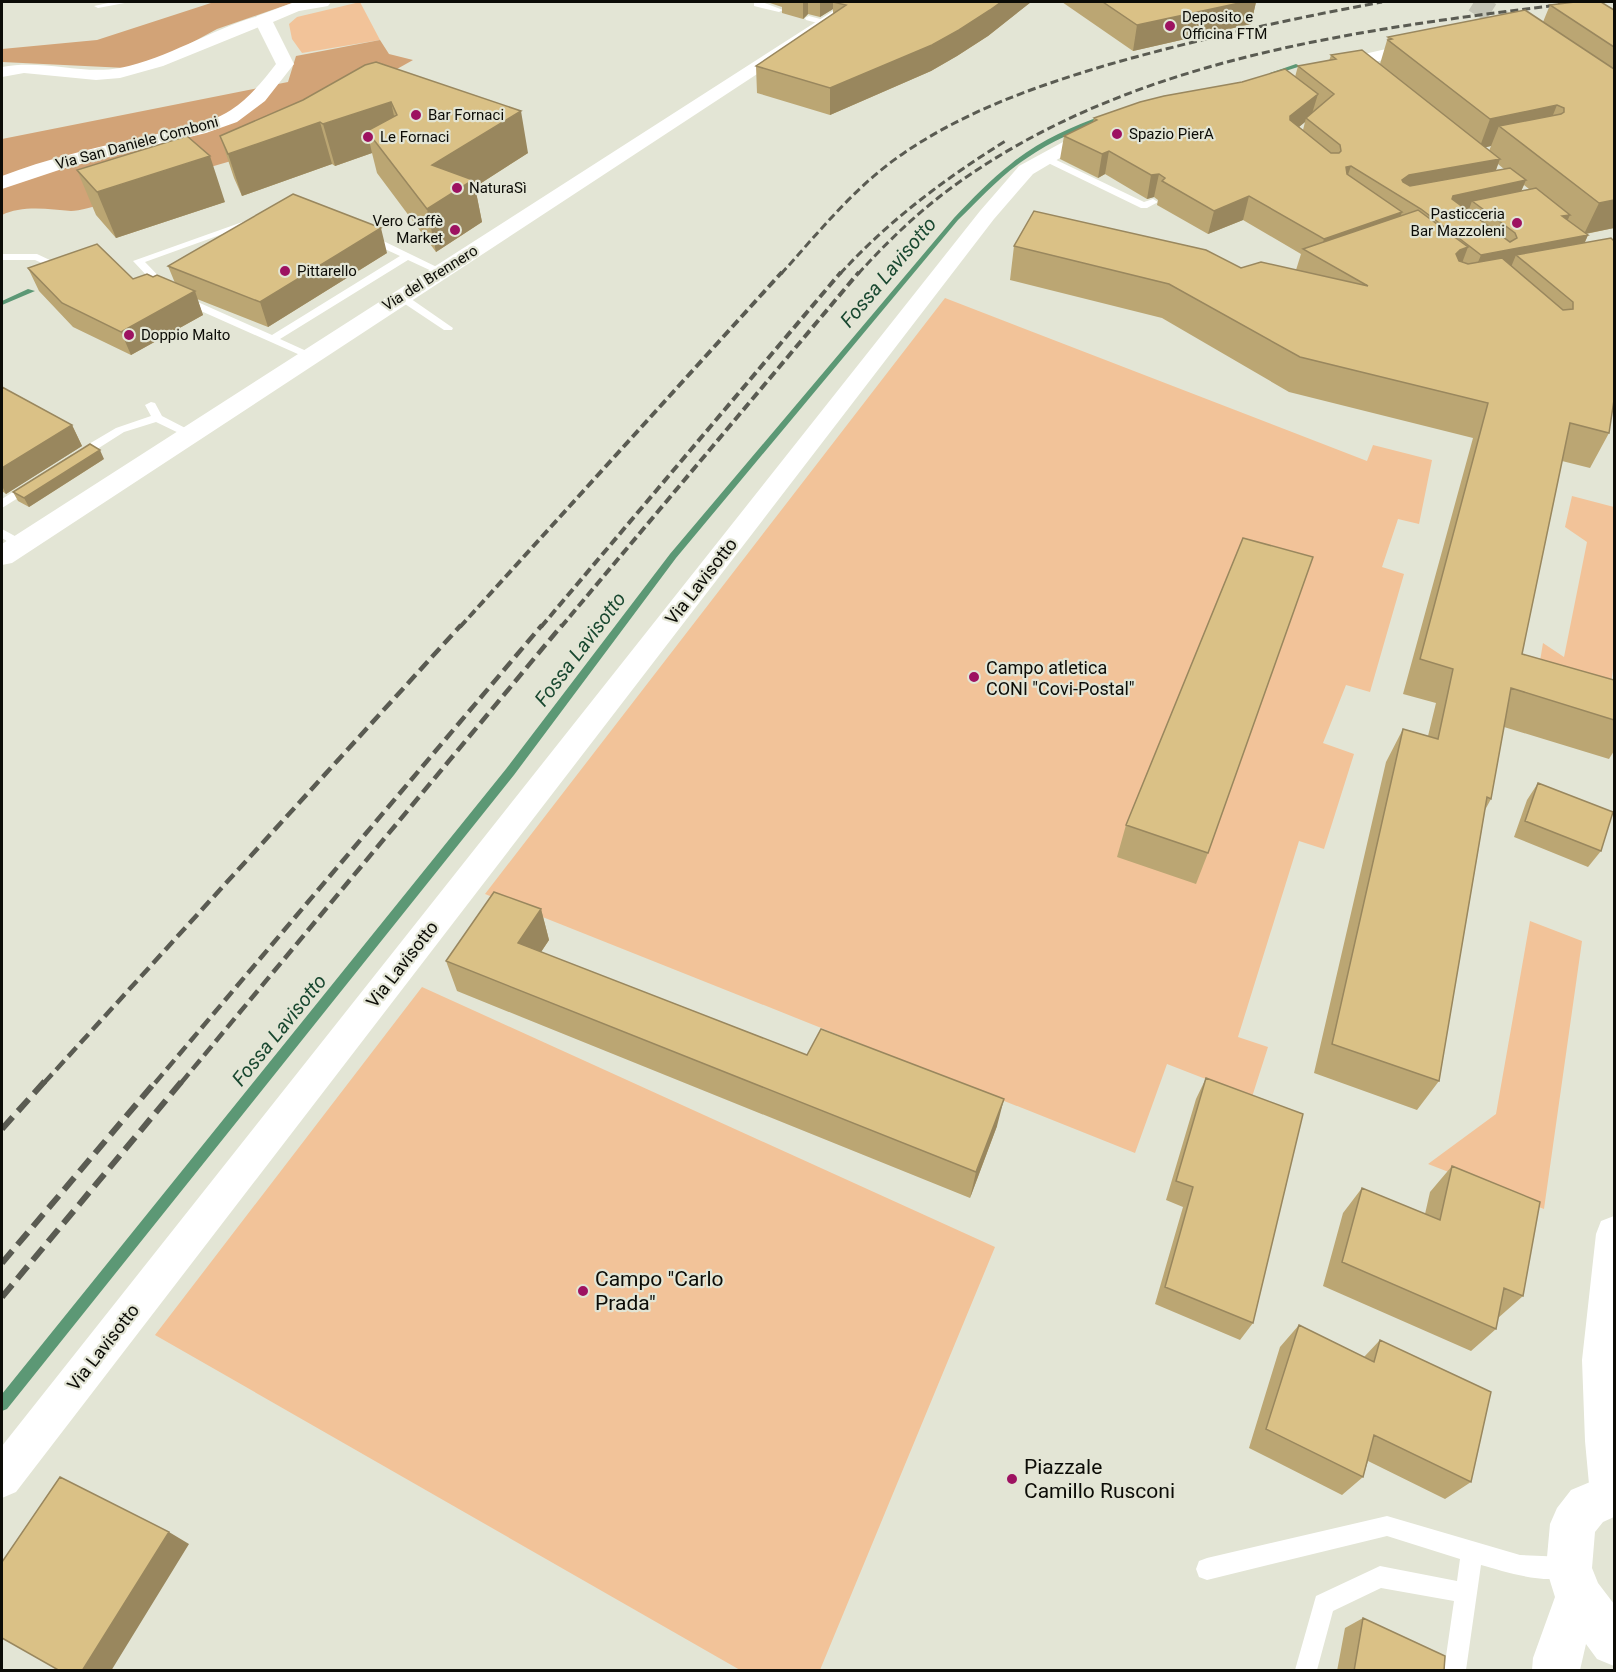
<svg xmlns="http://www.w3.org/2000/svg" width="1616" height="1672" viewBox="0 0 1616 1672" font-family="Roboto,sans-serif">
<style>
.green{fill:#f2c399}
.forest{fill:#d2a377}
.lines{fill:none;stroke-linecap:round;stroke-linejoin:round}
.stream{fill:#5c9875;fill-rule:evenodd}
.secondary-tunnel{stroke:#c3c4b6;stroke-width:20;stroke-dasharray:20 10;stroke-linecap:butt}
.lane{fill:#fff;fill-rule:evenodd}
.street{fill:#fff;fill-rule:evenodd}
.secondary{fill:#fff;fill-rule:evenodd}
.rail-far3{stroke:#5a5b52;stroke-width:3;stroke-dasharray:8 4;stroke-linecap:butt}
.rail-far2{stroke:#5a5b52;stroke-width:4;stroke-dasharray:9 4.5;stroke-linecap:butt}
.rail-far1{stroke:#5a5b52;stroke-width:4.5;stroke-dasharray:12 6;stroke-linecap:butt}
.rail{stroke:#5a5b52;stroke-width:6;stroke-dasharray:16 8;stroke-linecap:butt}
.wall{fill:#bba673;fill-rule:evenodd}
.shaded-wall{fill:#99875e}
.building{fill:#dac186;stroke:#99875e;stroke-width:1.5}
.poi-dot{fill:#9d1261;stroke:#e3e5d5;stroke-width:2}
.labels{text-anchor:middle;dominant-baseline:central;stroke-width:4.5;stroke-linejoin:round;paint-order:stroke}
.far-poi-label{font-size:15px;fill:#0c0c07;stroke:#e3e5d5;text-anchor:start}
.far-street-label{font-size:15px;fill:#0c0c07;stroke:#e3e5d5}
.street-label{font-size:18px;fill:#0c0c07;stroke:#e3e5d5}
.poi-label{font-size:18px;fill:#0c0c07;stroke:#e3e5d5;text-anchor:start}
.water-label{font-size:20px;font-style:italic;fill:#194830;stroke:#e3e5d5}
.near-poi-label{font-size:21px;fill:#0c0c07;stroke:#e3e5d5;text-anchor:start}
</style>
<rect width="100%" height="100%" fill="#e3e5d5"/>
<!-- green -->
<path class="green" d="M360 2 380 40 302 53 292 39 289 24 297 17Z
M945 298 1367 461 1373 445 1432 460 1419 524 1398 519 1382 567 1404 574 1370 692 1346 685 1323 743 1354 754 1324 849 1299 841 1238 1037 1268 1047 1252 1097 1167 1064 1135 1153 485 894Z
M1572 496 1614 507V661L1607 718 1534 697 1543 643 1564 657 1587 542 1565 527Z
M1530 921 1582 941 1544 1209 1428 1164 1496 1114Z
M422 987 995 1247 820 1670H740L155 1335Z"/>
<!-- forest -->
<path class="forest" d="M214 2H295L217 29 171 54 126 68 2 62V49L97 40Z
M380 40 389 54 413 60 333 105 259 153 152 184C138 193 87 211 71 211 50 209 21 205 2 215V139L288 82 296 56Z"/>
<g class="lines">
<!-- stream -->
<path class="stream" d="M1296 64 1298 65V67L1273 75 1270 73Z
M1104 115 1107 117 1106 118C1079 130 1051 141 1027 158 1001 175 980 199 958 220L676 558 514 775 7 1409 2 1411V1394L506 769 670 554 954 218C972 199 991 179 1012 163 1038 142 1072 126 1104 115Z
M28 289 35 291 2 305V301Z"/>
<!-- secondary-tunnel -->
<path class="secondary-tunnel" d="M1474 2 1507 23"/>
<!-- lane -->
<path class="lane" d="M113 2H130L98 8 94 6Z
M754 2H762L783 10 779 12 754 6Z
M809 16 828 21 829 23 825 25 806 20 805 18Z
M1042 156H1048L1144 202 1153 199 1158 202 1147 208H1141L1042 160Z
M248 220 256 222 145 262 173 291 272 335 400 256 363 239V235H371L445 271 436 273 408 260 280 339 313 354V358L309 359 165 295 133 261Z
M2 254H37L69 269 60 271 35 260H2Z
M400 293 404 294 453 328 452 330H444L396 298V294Z
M151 402 155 403 162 416 193 432V436H185L156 422 124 432 80 460H72V454L116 428 151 416 145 405Z
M30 481 34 482V488L2 508V499Z
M2 529 24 541 26 544 24 547H16L2 538Z
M1387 1516 1520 1555 1566 1557 1573 1561 1577 1568 1573 1575C1548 1586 1506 1572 1481 1565L1466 1670H1444L1454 1601 1381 1588 1333 1611 1317 1670H1295L1316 1596 1380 1566 1457 1581 1460 1559 1387 1536 1207 1580 1199 1577 1196 1569 1199 1561 1207 1558Z"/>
<!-- street -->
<path class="street" d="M263 15 271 20 269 23 163 66 120 78 96 80 24 73 2 77V67C44 59 81 75 120 68 171 58 214 27 263 15Z
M1421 41 1429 46 1427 50 1331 72 1325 71 1323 67 1325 63Z
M1096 124 1102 125 1105 129 1102 133 1033 174 994 219 16 1492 2 1498V1446L980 211 1019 166Z
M1614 1216V1514L1611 1516 1596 1510 1590 1495 1585 1441 1582 1360 1596 1234 1601 1221Z"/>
<!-- secondary -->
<path class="secondary" d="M295 2H331L328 6 299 11 273 22 294 64 265 101 237 122 206 133 65 168 2 189V176C46 159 93 148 139 138 169 131 205 127 231 110 249 98 263 81 276 64L254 20 257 16Z
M847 2H867L12 563 2 565V544Z
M1614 1472V1517L1603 1522 1595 1532 1592 1568 1598 1583 1614 1604V1666L1597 1659 1586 1644 1580 1670H1532L1533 1658 1555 1597 1546 1568 1550 1524 1557 1508 1571 1490Z"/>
<!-- rail-far3 -->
<path class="rail-far3" d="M781 274C819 232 856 185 904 153 965 111 1037 86 1107 65 1198 39 1290 19 1382 2
M840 274C889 220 946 178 1007 140
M858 274C886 243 917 213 951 188 1133 55 1365 29 1582 2"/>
<!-- rail-far2 -->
<path class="rail-far2" d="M460 627 782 272
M541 627 841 272
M561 627 859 272"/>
<!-- rail-far1 -->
<path class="rail-far1" d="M44 1083 461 625
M155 1083 542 625
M181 1083 562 625"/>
<!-- rail -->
<path class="rail" d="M2 1129 45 1081
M2 1263 156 1081
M2 1297 182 1081"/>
</g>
<!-- wall -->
<path class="wall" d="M767 2H1031L988 36 957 56 931 71 830 115 757 93 756 66 833 14V9L820 17 808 14 803 19 782 13V7Z
M1062 2H1256L1251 24 1133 51Z
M1550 5 1614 10V228L1586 234 1588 235 1585 242 1609 433 1590 468 1562 461 1522 654 1614 680V751L1609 759 1504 727 1491 799 1485 810 1439 1081 1417 1110 1314 1073 1386 762 1403 729 1428 736 1436 703 1403 694 1473 438 1289 392 1162 318 1010 280 1014 246 1241 268 1296 270 1301 254 1243 220 1208 234 1157 205 1158 200 1154 197 1147 199 1105 174 1098 178 1060 159 1064 136 1093 122 1094 118 1295 77 1298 66 1329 61 1331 55 1380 64 1388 37 1543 22ZM1305 122 1303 130 1299 127ZM1491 146 1489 151 1485 147ZM1498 164 1504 169 1496 170ZM1524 185 1529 189 1521 191Z
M365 65 528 153 475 187 482 222 436 252 377 173 372 153 335 166 332 164 242 196 234 178 220 136 303 100Z
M77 170 225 202 116 238 96 215Z
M387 253 268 327 197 299 203 315 131 355 73 327 39 291 28 268 133 279 153 277 175 283 168 266Z
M2 387 72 425 82 446 6 494 2 491Z
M104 459 29 507 18 501 13 492Z
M1538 783 1601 851 1588 867 1514 837 1527 800Z
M1126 825 1208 853 1196 884 1117 857Z
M541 909 549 940 541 952 807 1055 997 1126 970 1198 457 991 446 961Z
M1206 1078 1253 1323 1240 1340 1155 1304 1183 1207 1166 1200 1196 1099Z
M1452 1166 1523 1296 1498 1318 1496 1329 1471 1351 1323 1286 1343 1213 1362 1188 1425 1214 1430 1192Z
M1299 1325 1364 1357 1380 1340 1471 1482 1445 1499 1368 1461 1363 1477 1342 1495 1249 1448 1280 1347Z
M1363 1618 1444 1671H1337L1345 1628Z"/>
<!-- shaded-wall -->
<path class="shaded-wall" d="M803 2H808V14L803 19Z
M820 2H844H833V9L820 17Z
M1001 2H1031L988 36 957 56 931 71 830 115V88Z
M1244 2H1256L1251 24 1133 51 1137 25Z
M1318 94 1311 117 1306 118 1305 122 1284 139 1290 116Z
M391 102 400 144 367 131 372 153 335 166 323 124Z
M1557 105 1545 135 1499 126 1491 146 1479 149 1490 119Z
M521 111 528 153 475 187 482 222 436 252 427 209 432 165Z
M320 122 332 164 242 196 228 154Z
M1109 151 1105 174 1098 178 1102 154Z
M210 156 225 202 116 238 97 192Z
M1500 159 1491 183 1403 198 1402 180 1409 175Z
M1351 166 1343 189 1346 167Z
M1159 174 1154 197 1147 199 1151 175Z
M1526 180 1516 203 1472 201 1467 215 1452 199 1453 196Z
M1249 196 1243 220 1208 234 1214 211Z
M1614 200V228L1584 234 1599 203Z
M1402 212 1394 235 1318 258 1324 239Z
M1570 215 1559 239 1562 216Z
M381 228 387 253 268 327 260 302Z
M1588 235 1577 259 1516 255 1509 272 1471 279 1481 255Z
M1468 247 1455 282 1456 254 1460 250Z
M195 291 203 315 131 355 121 332Z
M72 425 82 446 6 494 2 486V468Z
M100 450 104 459 29 507 24 498Z
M541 909 549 940 527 973 518 943Z
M1004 1099 997 1126 970 1198 976 1172Z
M169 1532 189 1544 111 1671H82Z"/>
<!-- building -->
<path class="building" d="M833 2H1001L990 10 959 30 932 45 830 88 756 66 846 5Z
M1103 2H1244L1137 25Z
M1575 2H1601L1614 10V47L1550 5Z
M1525 10 1614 69V200L1599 203 1499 126 1561 114 1564 112V108L1557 105 1490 119 1388 40 1392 39 1388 37Z
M1362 50 1500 159 1409 175 1402 180 1403 182 1410 186 1510 168 1526 180 1453 196 1452 199 1510 242 1517 238 1515 233 1472 201 1536 188 1570 215 1562 216 1588 235 1481 255 1421 209 1351 166 1346 167 1347 174 1402 212 1324 239 1249 196 1214 211 1162 181 1165 178 1159 174 1151 175 1109 151 1102 154 1064 136 1097 120 1094 118 1140 102 1164 96 1242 82 1285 69 1318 94 1290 116V120L1331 153H1339L1341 151 1340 145 1306 118 1334 94 1298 66 1336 59 1331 55Z
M376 62 521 111 432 165 473 180 427 209 367 131 397 115 391 102 323 124 320 122 228 154 220 136 303 100 365 65Z
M187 136 210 156 97 192 77 170Z
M293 194 381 228 260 302 168 266Z
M1418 210 1468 247 1460 250 1456 254 1459 261 1468 264 1502 258 1563 310 1573 309V302L1516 255 1611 238 1614 241V400L1609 433 1570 423 1522 654 1614 680V720L1511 688 1491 799 1487 797 1439 1081 1332 1044 1403 729 1438 739 1453 669 1420 659 1488 403 1300 357 1169 284 1014 246 1034 211 1206 250 1241 268 1261 262 1368 286 1303 249Z
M97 244 133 279 147 274 153 277 157 275 195 291 121 332 62 303 28 268Z
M2 387 72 425 2 468Z
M90 444 100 450 24 498 13 492Z
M1243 538 1313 557 1208 853 1126 825Z
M1538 783 1613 812 1601 851 1525 821Z
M494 892 541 909 518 943 807 1055 821 1029 1004 1099 976 1172 446 961Z
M1206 1078 1303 1114 1253 1323 1165 1287 1193 1187 1176 1181Z
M1452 1166 1540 1202 1523 1296 1504 1288 1496 1329 1342 1262 1362 1188 1440 1220Z
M1299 1325 1374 1362 1380 1340 1491 1392 1471 1482 1374 1435 1363 1477 1266 1429Z
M60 1477 169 1532 82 1671H60L2 1638V1562Z
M1363 1618 1445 1656 1444 1671H1354Z"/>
<!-- markers -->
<g class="poi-dot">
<circle cx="1170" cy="26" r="6"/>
<circle cx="416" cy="115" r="6"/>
<circle cx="1117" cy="134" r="6"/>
<circle cx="368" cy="137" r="6"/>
<circle cx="457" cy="188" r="6"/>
<circle cx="1517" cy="223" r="6"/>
<circle cx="455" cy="230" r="6"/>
<circle cx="285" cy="271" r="6"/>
<circle cx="129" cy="335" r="6"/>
<circle cx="974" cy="677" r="6"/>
<circle cx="583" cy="1291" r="6"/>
<circle cx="1012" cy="1479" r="6"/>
</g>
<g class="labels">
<!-- far-poi labels -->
<g class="far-poi-label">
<text x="1182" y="17">Deposito e<tspan x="1182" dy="17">Officina FTM</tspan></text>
<text x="428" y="115">Bar Fornaci</text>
<text x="1129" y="134">Spazio PierA</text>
<text x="380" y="137">Le Fornaci</text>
<text x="469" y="188">NaturaSì</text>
<text x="1505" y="214" text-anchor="end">Pasticceria<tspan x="1505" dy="17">Bar Mazzoleni</tspan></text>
<text x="443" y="221" text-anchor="end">Vero Caffè<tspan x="443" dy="17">Market</tspan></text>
<text x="297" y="271">Pittarello</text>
<text x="141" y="335">Doppio Malto</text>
</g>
<!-- far-street labels -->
<g class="far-street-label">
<text transform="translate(137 143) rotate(-15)">Via San Daniele Comboni</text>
<text transform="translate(430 278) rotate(-32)">Via del Brennero</text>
</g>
<!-- street labels -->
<g class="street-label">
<text transform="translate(701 581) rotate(-52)">Via Lavisotto</text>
<text transform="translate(402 964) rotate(-52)">Via Lavisotto</text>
<text transform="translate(103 1347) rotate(-52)">Via Lavisotto</text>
</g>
<!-- poi labels -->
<g class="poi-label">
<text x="986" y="667">Campo atletica<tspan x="986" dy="21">CONI "Covi-Postal"</tspan></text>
</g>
<!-- water labels -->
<g class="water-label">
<text transform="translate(888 272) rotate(-50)">Fossa Lavisotto</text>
<text transform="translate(580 649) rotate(-53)">Fossa Lavisotto</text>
<text transform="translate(279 1030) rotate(-51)">Fossa Lavisotto</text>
</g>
<!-- near-poi labels -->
<g class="near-poi-label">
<text x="595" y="1279">Campo "Carlo<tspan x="595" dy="24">Prada"</tspan></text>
<text x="1024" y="1467">Piazzale<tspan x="1024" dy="24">Camillo Rusconi</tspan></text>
</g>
</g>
<!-- border -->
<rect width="1616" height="1672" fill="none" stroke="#0c0c07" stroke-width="6"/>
</svg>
